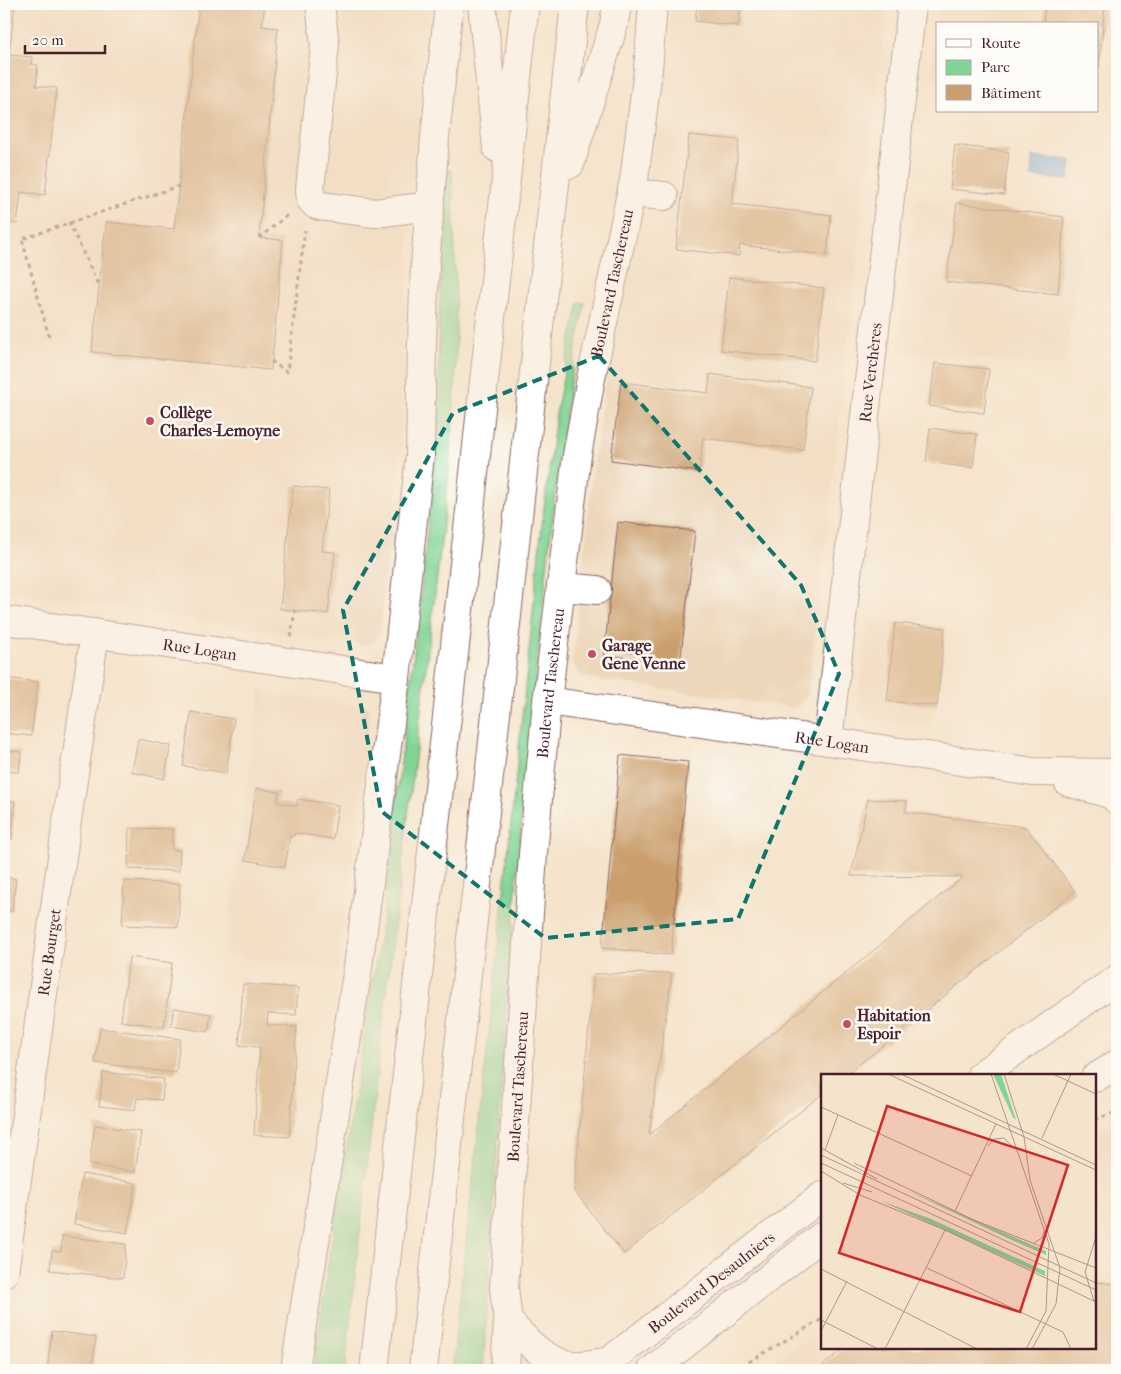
<svg xmlns="http://www.w3.org/2000/svg" width="1121" height="1374" viewBox="0 0 1121 1374" font-family="'IM FELL French Canon',serif">
<style>
.built{fill:#edd7ba}
.green{fill:#81d495;stroke:#667a60}
.water{fill:#6da5db;stroke:#5c6283}
.building{fill:#cb9f6d}
.lines{fill:none;stroke-linecap:round;stroke-linejoin:round}
.minor-casing{stroke:#866463;stroke-width:30}
.highway-casing{stroke:#866463;stroke-width:30}
.path{stroke:#866463;stroke-width:3;stroke-dasharray:4 4;stroke-linecap:butt}
.minor{stroke:#fff;stroke-width:28}
.highway{stroke:#fff;stroke-width:28}
.marked{fill:none;stroke:#0f766e;stroke-width:4;stroke-dasharray:10 6;stroke-linejoin:round}
.poi-dot{fill:#d1495b;stroke:#fdfcf7;stroke-width:2}
.labels{text-anchor:middle;dominant-baseline:central;stroke-width:5;stroke-linejoin:round;paint-order:stroke}
.street-label{font-size:16px;fill:#4a1f2b;stroke:#fdfcf7}
.poi-label{font-size:16px;font-weight:bold;fill:#4a1f2b;stroke:#fdfcf7;text-anchor:start}
.inset-road{fill:none;stroke:#b1958c;stroke-width:1}
.view{fill:#d62828;fill-opacity:0.15;stroke:#d62828;stroke-width:2.5}
.inset-edge{fill:none;stroke:#4a1f2b;stroke-width:2.5}
</style>
<rect width="100%" height="100%" fill="#fdfcf7"/>
<filter id="ink" filterUnits="userSpaceOnUse"><feTurbulence type="fractalNoise" baseFrequency=".02" numOctaves="2"/><feDisplacementMap in="SourceGraphic" scale="10" xChannelSelector="R" yChannelSelector="G"/><feConvolveMatrix kernelMatrix="1 2 1 2 8 2 1 2 1" color-interpolation-filters="sRGB"/></filter>
<filter id="wash" filterUnits="userSpaceOnUse"><feTurbulence type="fractalNoise" baseFrequency=".0096" numOctaves="4" result="noise"/><feDisplacementMap in="SourceGraphic" scale="20" xChannelSelector="R" yChannelSelector="G"/><feGaussianBlur stdDeviation="1.12" result="paint"/><feColorMatrix in="noise" values="0 0 0 0 0 0 0 0 0 0 0 0 0 0 0 0 0 1.4 0 .05"/><feComposite in="paint" operator="in"/></filter>
<g filter="url(#wash)">
<rect width="100%" height="100%" fill="#f5e4cc"/>
<!-- built -->
<path class="built" d="M4 4H432L426 51 408 251 401 446 380 633 373 643 363 645 4 590Z
M671 4H887L808 695 796 708 582 677 572 664 593 468 604 393 651 163Z
M939 4H1105L1097 81V24H937V80L931 79Z
M915 198 1084 220 1065 367 898 351Z
M868 621 945 628 937 706 931 728 864 718 857 707Z
M260 691 370 707 359 804 338 971 224 955Z
M1117 1123V1370H758L814 1336 822 1328V1348H1095V1130Z"/>
<!-- green -->
<path class="green" d="M447 170 452 171C454 233 457 296 456 358 455 422 447 487 440 552L379 1055 345 1370H314L327 1271 383 915 420 601 438 422 439 315Z
M579 302 585 303C562 412 552 523 540 634 513 879 499 1124 483 1370H452L497 959 542 524 556 414 573 328Z"/>
<!-- water -->
<path class="water" d="M1032 157 1071 160 1069 180 1031 177Z"/>
<g id="blocks">
<!-- building -->
<path class="building" d="M4 4H15L9 55 32 57 31 64 38 65 36 86 57 88 45 195 21 192 17 224 4 223Z
M199 4H265L262 26 278 28 259 238 283 240 271 370 92 352 106 222 174 229Z
M697 4H741L738 26 695 21Z
M1045 4H1105L1099 68H1097V24H1043Z
M689 135 739 140 732 204 831 215 827 255 740 245 739 256 676 249Z
M955 145 1009 152 1004 195 950 189Z
M957 203 1064 217 1058 294 946 282Z
M729 277 824 288 815 361 721 350Z
M935 363 989 369 984 413 929 406Z
M710 374 811 387 803 450 703 438 699 472 611 460 621 382 708 393Z
M930 428 977 434 973 468 926 462Z
M293 486 329 490 322 551 335 552 328 614 280 609Z
M618 522 695 531 680 664 604 655Z
M895 623 945 628 937 706 887 701Z
M4 678 38 682 31 736 4 733Z
M191 712 234 719 226 773 183 766Z
M138 739 171 746 164 779 132 772Z
M4 750 21 752 19 772 4 771Z
M620 755 688 762 671 955 602 948Z
M256 788 279 792 277 802 297 806 298 799 338 805 333 839 295 833 294 836H290L285 867 245 860Z
M868 799 907 801 905 812 1026 827 1075 891 846 1075H822V1094L624 1254 574 1191 594 974 672 973 649 1135 963 877 851 876Z
M4 800 15 801 12 839 4 838Z
M129 828 172 829V850H180L179 871 128 869Z
M4 877 16 879 12 911 4 910Z
M124 881 180 884 178 927 122 925Z
M129 957 172 963 164 1027 121 1021Z
M243 984 298 988 296 1015 268 1013 267 1025 297 1027 289 1137 254 1135 260 1047 239 1045Z
M174 1008 211 1014 208 1032 171 1026Z
M100 1028 180 1039 176 1073 95 1063Z
M103 1072 164 1079 162 1100 137 1098 135 1110 99 1106Z
M95 1125 141 1132 135 1172 89 1165Z
M82 1174 136 1183 127 1233 74 1224Z
M62 1236 126 1244 123 1278 50 1270 52 1251 61 1252Z
M1095 1282 1117 1284V1347L1109 1370H817L845 1348H1095Z
M52 1331 96 1337 92 1370H47Z"/>
</g>
</g>
<g filter="url(#ink)">
<use href="#blocks" fill-opacity="0" stroke="#866463" stroke-width="1"/>
<g class="lines">
<defs>
<g id="minor">
<path d="M322 4 321 13 325 44 310 189 311 200 316 205 320 206 375 213 414 208 430 210"/>
<path d="M632 193 664 196"/>
<path d="M561 587 597 590"/>
<path id="s1" d="M4 620 396 678"/>
<path id="s2" d="M547 701 828 741 1033 772 1117 773"/>
<path id="s3" d="M828 741 912 4"/>
<path d="M1068 782 1110 794 1117 800"/>
<path d="M981 1075 1117 979"/>
<path d="M1095 1078 1117 1064"/>
<path id="s4" d="M4 1273 69 807 95 633"/>
<path d="M508 1321C526 1340 544 1362 572 1365 584 1366 596 1363 608 1362"/>
<path d="M295 1370 358 967 396 678 420 455 422 341 425 266 435 138 449 4"/>
<path id="s5" d="M505 1370 508 1321 504 1288 533 854 547 701 577 455 591 378 634 180 648 70 653 4"/>
<path id="s6" d="M601 1370 608 1362 822 1196"/>
<path d="M652 1370 822 1236"/>
</g>
<path id="highway" d="M482 4 497 148
M570 164 614 24 617 4
M374 1370 468 529 525 4
M423 1370 575 4"/>
</defs>
<!-- minor casing -->
<use href="#minor" class="minor-casing"/>
<!-- highway casing -->
<use href="#highway" class="highway-casing"/>
<!-- path -->
<path class="path" d="M69 222 99 287
M259 238 290 213
M49 337 22 239 179 186
M271 361 287 372 305 230
M291 637 295 610
M1095 1119 1117 1112
M735 1370 822 1319"/>
<!-- minor -->
<use href="#minor" class="minor"/>
<!-- highway -->
<use href="#highway" class="highway"/>
</g>
</g>
<!-- marked area -->
<path d="M0 0H1121V1374H0ZM599 356 801 585 839 674 738 919 545 938 381 811 343 610 453 413Z" fill="#f5e4cc" fill-opacity=".55" fill-rule="evenodd"/>
<path class="marked" d="M599 356 801 585 839 674 738 919 545 938 381 811 343 610 453 413Z"/>
<!-- markers -->
<g class="poi-dot">
<circle cx="150" cy="421" r="5"/>
<circle cx="592" cy="654" r="5"/>
<circle cx="847" cy="1024" r="5"/>
</g>
<g class="labels">
<!-- street labels -->
<g class="street-label">
<text stroke="none"><textPath href="#s5" startOffset="1094">Boulevard Taschereau</textPath></text>
<text stroke="none"><textPath href="#s3" startOffset="371">Rue Verchères</textPath></text>
<text stroke="none"><textPath href="#s1" startOffset="198">Rue Logan</textPath></text>
<text stroke="none"><textPath href="#s5" startOffset="689">Boulevard Taschereau</textPath></text>
<text stroke="none"><textPath href="#s2" startOffset="288">Rue Logan</textPath></text>
<text stroke="none"><textPath href="#s4" startOffset="324">Rue Bourget</textPath></text>
<text stroke="none"><textPath href="#s5" startOffset="284">Boulevard Taschereau</textPath></text>
<text stroke="none"><textPath href="#s6" startOffset="141">Boulevard Desaulniers</textPath></text>
</g>
<!-- poi labels -->
<g class="poi-label">
<text x="160" y="412">Collège<tspan x="160" dy="18">Charles-Lemoyne</tspan></text>
<text x="602" y="645">Garage<tspan x="602" dy="18">Gene Venne</tspan></text>
<text x="857" y="1015">Habitation<tspan x="857" dy="18">Espoir</tspan></text>
</g>
</g>
<!-- overview -->
<g transform="translate(821 1074)">
<rect width="275" height="275" fill="#f5e4cc"/>
<path d="M172 0H180L195 46 192 43ZM83 115 225 177V181L182 162ZM60 127 110 145 224 197V202Z" fill="#81d495"/>
<path class="inset-road" d="M67 0 275 96M80 0 275 91M170 0 228 170 225 237 205 275M183 0 203 63 209 106 239 194 235 230 211 275M232 0 275 20M0 33 151 102M221 64 250 0M167 72 173 65 183 64 193 74M0 74 22 86M4 76 17 41M0 81 275 209M20 85 56 105M0 89 275 216M33 89 153 146 275 194M0 97 39 121 124 156 275 228M22 109 51 118M134 137 175 50M213 169 221 164 223 157M106 194 242 258 250 275M0 195 156 275M273 227 264 198 275 163M0 246 57 275M0 257 26 207M64 275 124 156"/>
<path class="view" d="M66 32 247 91 199 238 18 179Z"/>
<rect width="275" height="275" class="inset-edge"/>
</g>
<!-- margin -->
<rect width="1121" height="1374" fill="none" stroke="#fdfcf7" stroke-width="20"/>
<!-- legend -->
<rect x="936" y="22" width="162" height="90" fill="#fdfcf7" stroke="#b5a4a5"/>
<rect x="946" y="39" width="25" height="8" fill="#ffffff" stroke="#b5a4a5"/>
<text x="981" y="48" font-size="15" fill="#4a1f2b">Route</text>
<rect x="946" y="60" width="25" height="15" fill="#81d495" stroke="#b5a4a5"/>
<text x="981" y="72" font-size="15" fill="#4a1f2b">Parc</text>
<rect x="946" y="85" width="25" height="15" fill="#cb9f6d" stroke="#b5a4a5"/>
<text x="981" y="98" font-size="15" fill="#4a1f2b">Bâtiment</text>
<!-- scale -->
<path d="M25 45v8h80v-8" fill="none" stroke="#4a1f2b" stroke-width="2.5"/>
<text x="32" y="45" font-size="15" fill="#4a1f2b" stroke="#fdfcf7" stroke-width="4" paint-order="stroke">20 m</text>
</svg>
